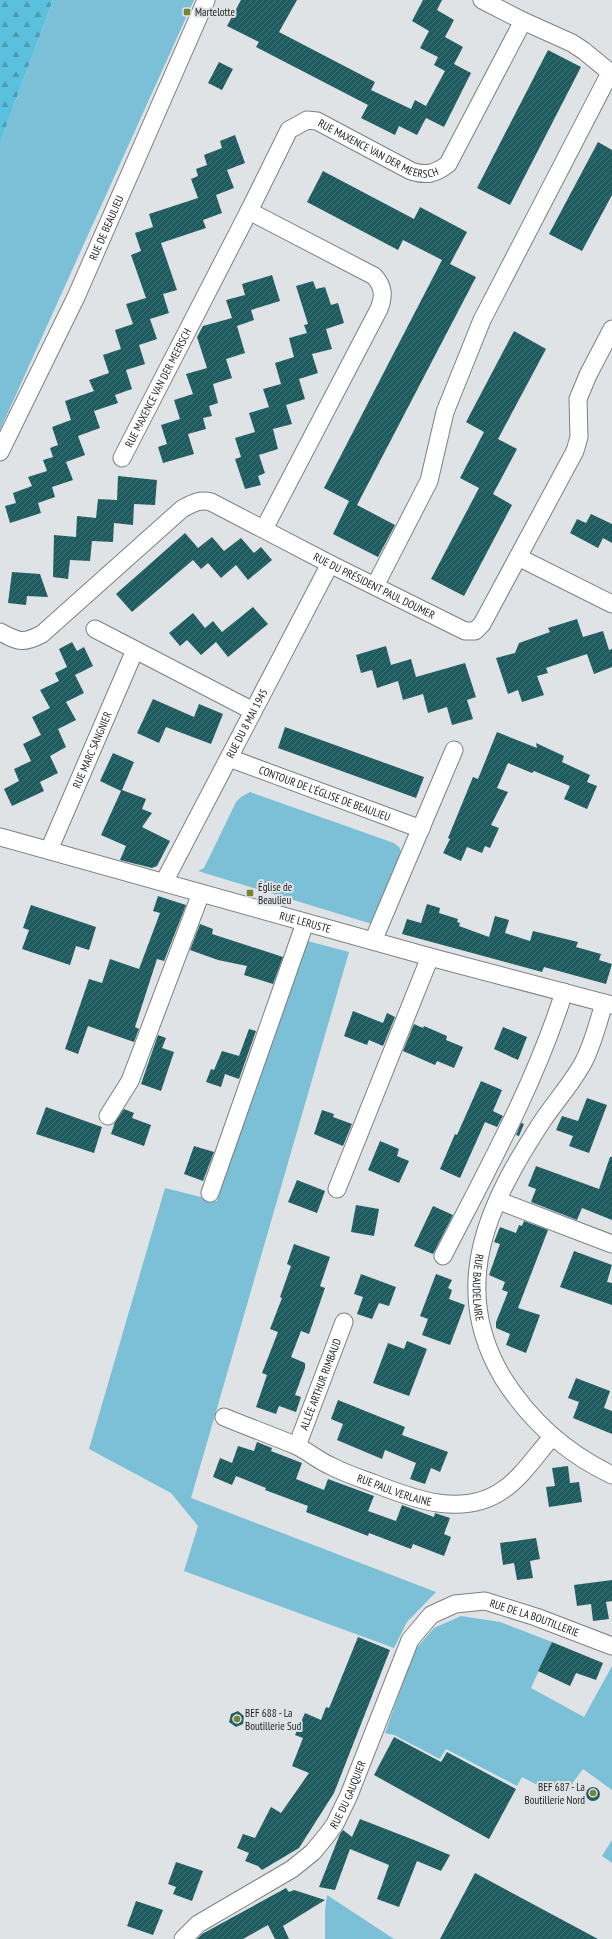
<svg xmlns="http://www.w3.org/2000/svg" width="612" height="1939" viewBox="0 0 612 1939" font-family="'PT Sans Narrow',sans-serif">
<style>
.grass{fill:#7bc0d6}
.forest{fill:url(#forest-firs)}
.building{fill:url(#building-hatch)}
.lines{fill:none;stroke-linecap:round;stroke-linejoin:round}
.minor-casing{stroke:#7c8081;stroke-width:19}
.minor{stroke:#fff;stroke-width:17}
.poi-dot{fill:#748535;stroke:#dfe3e5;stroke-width:1.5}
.labels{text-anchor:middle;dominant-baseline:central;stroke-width:4;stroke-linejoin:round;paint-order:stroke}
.poi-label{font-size:11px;fill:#222425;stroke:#dfe3e5;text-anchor:start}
.street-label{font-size:11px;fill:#222425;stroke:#dfe3e5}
</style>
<defs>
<pattern id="forest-firs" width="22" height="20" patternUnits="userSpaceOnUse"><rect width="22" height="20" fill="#5bc0de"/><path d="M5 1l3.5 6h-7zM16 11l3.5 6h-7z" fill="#4b9cb4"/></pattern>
<pattern id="building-hatch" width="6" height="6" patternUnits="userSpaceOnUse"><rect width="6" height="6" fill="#1f5c5f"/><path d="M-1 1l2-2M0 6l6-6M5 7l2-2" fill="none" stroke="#3f6f72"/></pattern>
</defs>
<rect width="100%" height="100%" fill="#dfe3e5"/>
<!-- grass -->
<path class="grass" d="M53 0H194L0 430V143Z
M250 792 394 843 400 848 401 854 372 924 198 871 204 868 208 860 236 802 241 797Z
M300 939 349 952 191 1498 436 1592 407 1622 394 1648 184 1571 198 1526 171 1493 89 1449 165 1188 217 1201Z
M461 1616 500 1622 552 1642 531 1688 584 1717 612 1666V1790L583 1769 568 1789H545L522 1777 517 1786 446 1749 440 1759 394 1735 385 1733 414 1651 434 1628Z
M612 1840V1863L602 1856Z
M327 1895 394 1939H325V1911Z"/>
<!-- forest -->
<path class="forest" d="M0 0H53L0 143Z"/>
<!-- building -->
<path class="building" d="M241 0H297L279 32 375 82 371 90 411 109 415 100 426 106 445 71 434 65 438 57 420 48 429 31 412 21 423 0H442L437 10 454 20 445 37 463 47 454 64 471 73 444 127 426 118 417 135 399 126 395 135 361 118 368 105 256 47 259 42 227 26Z
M548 50 581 67 510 205 477 188Z
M219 62 233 69 222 90 208 83Z
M235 135 245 163 227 170 234 188 216 195 222 213 203 220 206 228 161 243 177 290 163 294 169 313 150 319 157 339 139 345 145 364 126 370 132 389 115 395 118 403 94 411 100 428 78 436 85 455 66 462 73 480 52 487 55 497 38 503 41 513 10 523 5 506 16 503 13 493 32 486 28 477 47 471 43 460 53 457 50 448 58 445 52 427 71 420 65 401 94 391 89 380 109 373 103 355 121 349 115 330 133 324 126 304 146 298 131 255 141 251 135 233 153 227 149 214 198 198 191 179 198 176 196 169 207 165 204 155 222 148 220 141Z
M598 142 612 150V195L582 251 549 234Z
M323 171 414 219 420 207 467 232 450 264 476 277 357 505 395 525 378 557 333 534 349 501 324 488 442 260 403 240 398 250 307 202Z
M272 275 280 301 251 310 254 320 237 326 245 353 226 359 232 378 213 384 218 403 209 406 212 416 203 418 206 429 188 434 194 454 163 463 158 447 167 444 161 425 180 419 174 400 193 394 186 374 207 368 197 337 203 326 232 318 226 300 245 295 242 284Z
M313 281 316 289 325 287 331 305 338 303 344 323 326 329 332 349 312 354 318 373 299 379 305 399 286 405 292 424 273 429 278 449 259 455 265 473 258 476 261 485 245 489 235 459 241 457 235 438 255 432 249 413 269 407 263 389 281 384 275 363 294 357 289 338 307 333 304 325 308 324 296 286Z
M514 331 546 349 498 439 517 449 493 494 512 505 464 596 431 579 479 488 460 478 484 432 466 422Z
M118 476 157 480 155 505 134 504 133 525 114 523 113 542 92 541 90 561 70 560 68 579 53 577 54 535 76 537 77 516 96 518 98 499 117 500Z
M591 514 612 524V543L603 538 598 548 570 533 577 519 586 523Z
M185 533 198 548 212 537 224 551 241 538 254 553 261 547 272 560 248 580 236 565 221 578 208 563 201 569 193 560 132 612 116 594Z
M12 572 40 574 48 597 27 596 26 605 8 603Z
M253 607 268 624 228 657 216 642 201 655 187 640 180 646 169 633 193 613 205 628 213 621 222 632Z
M577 619 583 637 603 631 609 650 612 649V667L594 674 587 654 546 668 548 673 537 676 544 695 522 702 518 690 508 694 496 658 515 653 519 643 550 632 548 628Z
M72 642 77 651 84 647 93 666 75 675 84 693 66 702 76 720 58 729 66 747 50 756 58 773 40 782 44 791 12 806 4 789 19 781 14 769 31 761 23 744 41 735 32 717 50 708 40 690 59 681 55 673 67 667 59 649Z
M386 646 391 665 411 659 416 677 465 663 476 697 467 700 473 719 452 725 447 707 428 713 423 694 403 700 398 681 377 688 372 670 361 673 356 655Z
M153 699 194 717 199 704 223 714 211 744 166 727 159 743 137 733Z
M285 727 424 777 416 798 278 748Z
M497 732 537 748 536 743 564 756 562 762 590 775 587 782 597 786 587 809 564 799 570 786 534 771 532 773 508 763 497 788 508 792 491 825 499 828 490 848 485 846 482 853 467 847 461 861 443 853 450 839 448 838 473 777 478 779Z
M113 753 134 762 122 790 146 799 142 809 152 813 142 827 170 841 157 866 152 868 120 860 126 846 101 835 121 791 100 781Z
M158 896 186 905 164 961 157 959 135 1027 139 1029 134 1042 88 1026 78 1054 65 1049 89 979 102 983 110 959 139 969 160 913 153 911Z
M427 904 440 908 439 913 458 919 457 922 460 923 459 926 489 937 495 916 509 920 505 933 530 941 533 931 578 942 576 947 601 954 599 960 612 964 606 984 544 967 542 972 402 934 407 919 421 923Z
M31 905 96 927 89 950 76 946 70 965 22 949 29 930 23 928Z
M200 924 213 929 212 934 283 957 273 984 244 975 247 966 218 960 190 950Z
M353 1011 383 1023 387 1013 395 1017 383 1046 369 1040 367 1045 344 1036Z
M414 1024 423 1028 424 1026 447 1036 446 1040 463 1047 454 1068 437 1061 435 1065 403 1051Z
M503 1027 527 1037 518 1060 494 1049Z
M249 1029 256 1031 239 1079 225 1074 221 1087 206 1082 211 1069 214 1070 222 1051 239 1056Z
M158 1035 166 1038 162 1048 174 1052 161 1091 141 1084Z
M481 1081 502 1090 493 1111 503 1116 497 1127 485 1122 460 1178 440 1169 455 1134 457 1135Z
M587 1098 607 1105 589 1153 569 1146 573 1136 556 1130 562 1116 578 1121Z
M46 1107 102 1127 94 1153 36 1134Z
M124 1109 134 1113 132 1118 151 1125 144 1146 111 1134 115 1122Z
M322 1110 334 1114 333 1117 352 1124 343 1146 314 1134Z
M521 1123 524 1124 519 1136 516 1135Z
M380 1141 399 1149 397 1156 409 1161 399 1183 368 1170Z
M194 1146 214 1152 203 1181 184 1174Z
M610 1157H612V1220L582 1208 577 1220 531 1202 536 1189 528 1186 536 1166 599 1189Z
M297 1180 325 1191 317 1213 288 1202Z
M356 1205 379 1209 374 1236 351 1232Z
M433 1206 453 1215 433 1254 414 1246Z
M524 1221 548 1230 518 1308 540 1315 526 1353 506 1345 510 1334 496 1328V1322L508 1292 502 1290 505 1282 489 1275 500 1244 494 1242 500 1227 516 1233 519 1225 522 1226Z
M294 1244 330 1257 320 1286 325 1288 309 1334 301 1331 291 1357 305 1363V1368L295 1395 301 1397 296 1412 279 1406 276 1414 256 1407 267 1375 262 1373 278 1332 270 1329 282 1298 280 1297 291 1266 287 1264Z
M574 1251 612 1265 607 1282 612 1283V1305L560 1287Z
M361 1274 396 1287 389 1306 379 1303 372 1319 357 1314 363 1297 354 1294Z
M436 1274 452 1280 448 1288 452 1290 449 1299 465 1305 450 1345 422 1335 428 1319 420 1316Z
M407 1341 427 1349 409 1396 373 1383 388 1343 404 1349Z
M576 1378 610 1391 604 1408 612 1411V1434L573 1418 579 1402 568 1398Z
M338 1400 405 1427 402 1435 448 1452 440 1472 431 1468 425 1484 410 1479 416 1463 385 1450 382 1459 337 1440 343 1424 331 1419Z
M257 1442 272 1448 271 1451 302 1463 296 1479 324 1490 328 1479 374 1496 368 1511 396 1521 402 1505 434 1517 435 1513 450 1518 444 1534 451 1537 444 1556 413 1544 411 1549 369 1533 368 1536 306 1512 308 1506 265 1490 266 1488 236 1476 232 1485 213 1477 220 1458 232 1463 238 1446 254 1451Z
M568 1466 570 1483 579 1482 582 1502 549 1507 546 1487 555 1486 552 1468Z
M536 1538 540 1559 530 1561 533 1578 517 1580 514 1563 503 1565 500 1543Z
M612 1580V1601L606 1602 609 1619 593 1621 591 1604 577 1606 574 1585Z
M358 1637 390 1650 334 1793 299 1848 262 1870 258 1866 245 1861 249 1853 237 1848 243 1834 255 1838 271 1807 281 1813 309 1773 292 1766 303 1738 295 1735 305 1713 321 1720 326 1707 329 1708 330 1706Z
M552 1642 603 1663 596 1680 576 1673 570 1686 538 1671Z
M238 1711 244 1716 243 1724 236 1727 229 1722 231 1714Z
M394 1737 441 1762 447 1752 516 1789 489 1839 374 1775Z
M586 1794a7 7 0 1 1 14 0a7 7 0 1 1-14 0Z
M360 1819 414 1840 450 1855 441 1871 417 1861 399 1907 377 1899 389 1865 350 1849 335 1890 319 1887 340 1834 343 1830 352 1837Z
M176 1862 203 1871 192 1901 173 1894 176 1887 168 1884Z
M475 1873 598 1939H440Z
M286 1888 289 1892 294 1890 325 1900 283 1926 289 1939H275L268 1925 243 1939H197L202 1934Z
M136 1901 163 1910 153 1935 127 1926Z"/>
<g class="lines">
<defs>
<g id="minor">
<path d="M523 21 572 43 584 51 612 74"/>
<path id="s1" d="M0 452 76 297 206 0"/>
<path id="s2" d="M122 458 249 211"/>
<path id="s3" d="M264 529 379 309C384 296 384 287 374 276L249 211 289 130 307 120 317 121 411 171C426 176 435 174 448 164L523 21 482 0"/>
<path d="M518 557 612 604"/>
<path d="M375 586 429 481 445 412 482 320 610 73"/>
<path d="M95 629 253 711"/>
<path id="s4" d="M0 632C19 642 23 644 42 634L182 509C193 503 199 499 211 502L330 564 465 631H475L482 624 575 451 579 437 578 399 588 375 612 329"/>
<path id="s5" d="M229 758 421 829"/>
<path id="s6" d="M0 837 430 957 612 1005"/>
<path id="s7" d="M49 850 135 650"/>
<path id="s8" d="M164 882 330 564"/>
<path d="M373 941 454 750"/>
<path id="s9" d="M604 1003C598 1023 593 1044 583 1063 572 1083 556 1101 543 1120 490 1201 447 1285 503 1378 530 1421 566 1453 612 1475"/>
<path d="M108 1116 130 1081 201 893"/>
<path d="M337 1189 430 957"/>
<path d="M210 1193 305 923"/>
<path d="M499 1201 612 1244"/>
<path d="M443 1256C487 1170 535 1084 564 992"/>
<path id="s10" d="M224 1417C248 1427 273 1436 297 1446 309 1452 319 1461 331 1466 344 1473 359 1478 373 1483 413 1499 463 1518 503 1490 522 1477 537 1454 552 1437"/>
<path id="s11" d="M297 1446 344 1322"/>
<path id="s12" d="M183 1939 198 1924 292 1869 313 1852 327 1835 335 1824 349 1795 410 1640 431 1615 455 1604 485 1601 536 1617 612 1646"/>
</g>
</defs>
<!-- minor casing -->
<use href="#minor" class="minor-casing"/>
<!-- minor -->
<use href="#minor" class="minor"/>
</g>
<!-- markers -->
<g class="poi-dot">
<rect x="183" y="8" width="8" height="8" rx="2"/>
<rect x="246" y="889" width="8" height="8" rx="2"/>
<circle cx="237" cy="1719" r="4"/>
<circle cx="593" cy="1793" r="4"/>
</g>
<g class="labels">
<!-- poi labels -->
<g class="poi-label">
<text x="195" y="12">Martelotte</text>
<text x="258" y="887">Église de<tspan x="258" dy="13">Beaulieu</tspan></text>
<text x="245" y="1713">BEF 688 - La<tspan x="245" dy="13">Boutillerie Sud</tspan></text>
<text x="585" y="1787" text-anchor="end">BEF 687 - La<tspan x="585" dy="13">Boutillerie Nord</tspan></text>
</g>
<!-- street labels -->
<g class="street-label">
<text stroke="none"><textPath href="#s3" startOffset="614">RUE MAXENCE VAN DER MEERSCH</textPath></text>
<text stroke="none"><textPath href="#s1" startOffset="248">RUE DE BEAULIEU</textPath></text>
<text stroke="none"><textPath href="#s2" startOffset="79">RUE MAXENCE VAN DER MEERSCH</textPath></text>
<text stroke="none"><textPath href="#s4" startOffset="447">RUE DU PRÉSIDENT PAUL DOUMER</textPath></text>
<text stroke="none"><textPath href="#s8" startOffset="179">RUE DU 8 MAI 1945</textPath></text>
<text stroke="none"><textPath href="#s7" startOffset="109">RUE MARC SANGNIER</textPath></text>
<text stroke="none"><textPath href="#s5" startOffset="102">CONTOUR DE L'ÉGLISE DE BEAULIEU</textPath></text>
<text stroke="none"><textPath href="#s6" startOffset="317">RUE LERUSTE</textPath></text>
<text stroke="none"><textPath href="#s9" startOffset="316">RUE BAUDELAIRE</textPath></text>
<text stroke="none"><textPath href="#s11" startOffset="66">ALLÉE ARTHUR RIMBAUD</textPath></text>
<text stroke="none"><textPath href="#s10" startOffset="186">RUE PAUL VERLAINE</textPath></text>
<text stroke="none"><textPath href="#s12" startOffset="533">RUE DE LA BOUTILLERIE</textPath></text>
<text stroke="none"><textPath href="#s12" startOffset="225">RUE DU GAUQUIER</textPath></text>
</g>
</g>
</svg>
